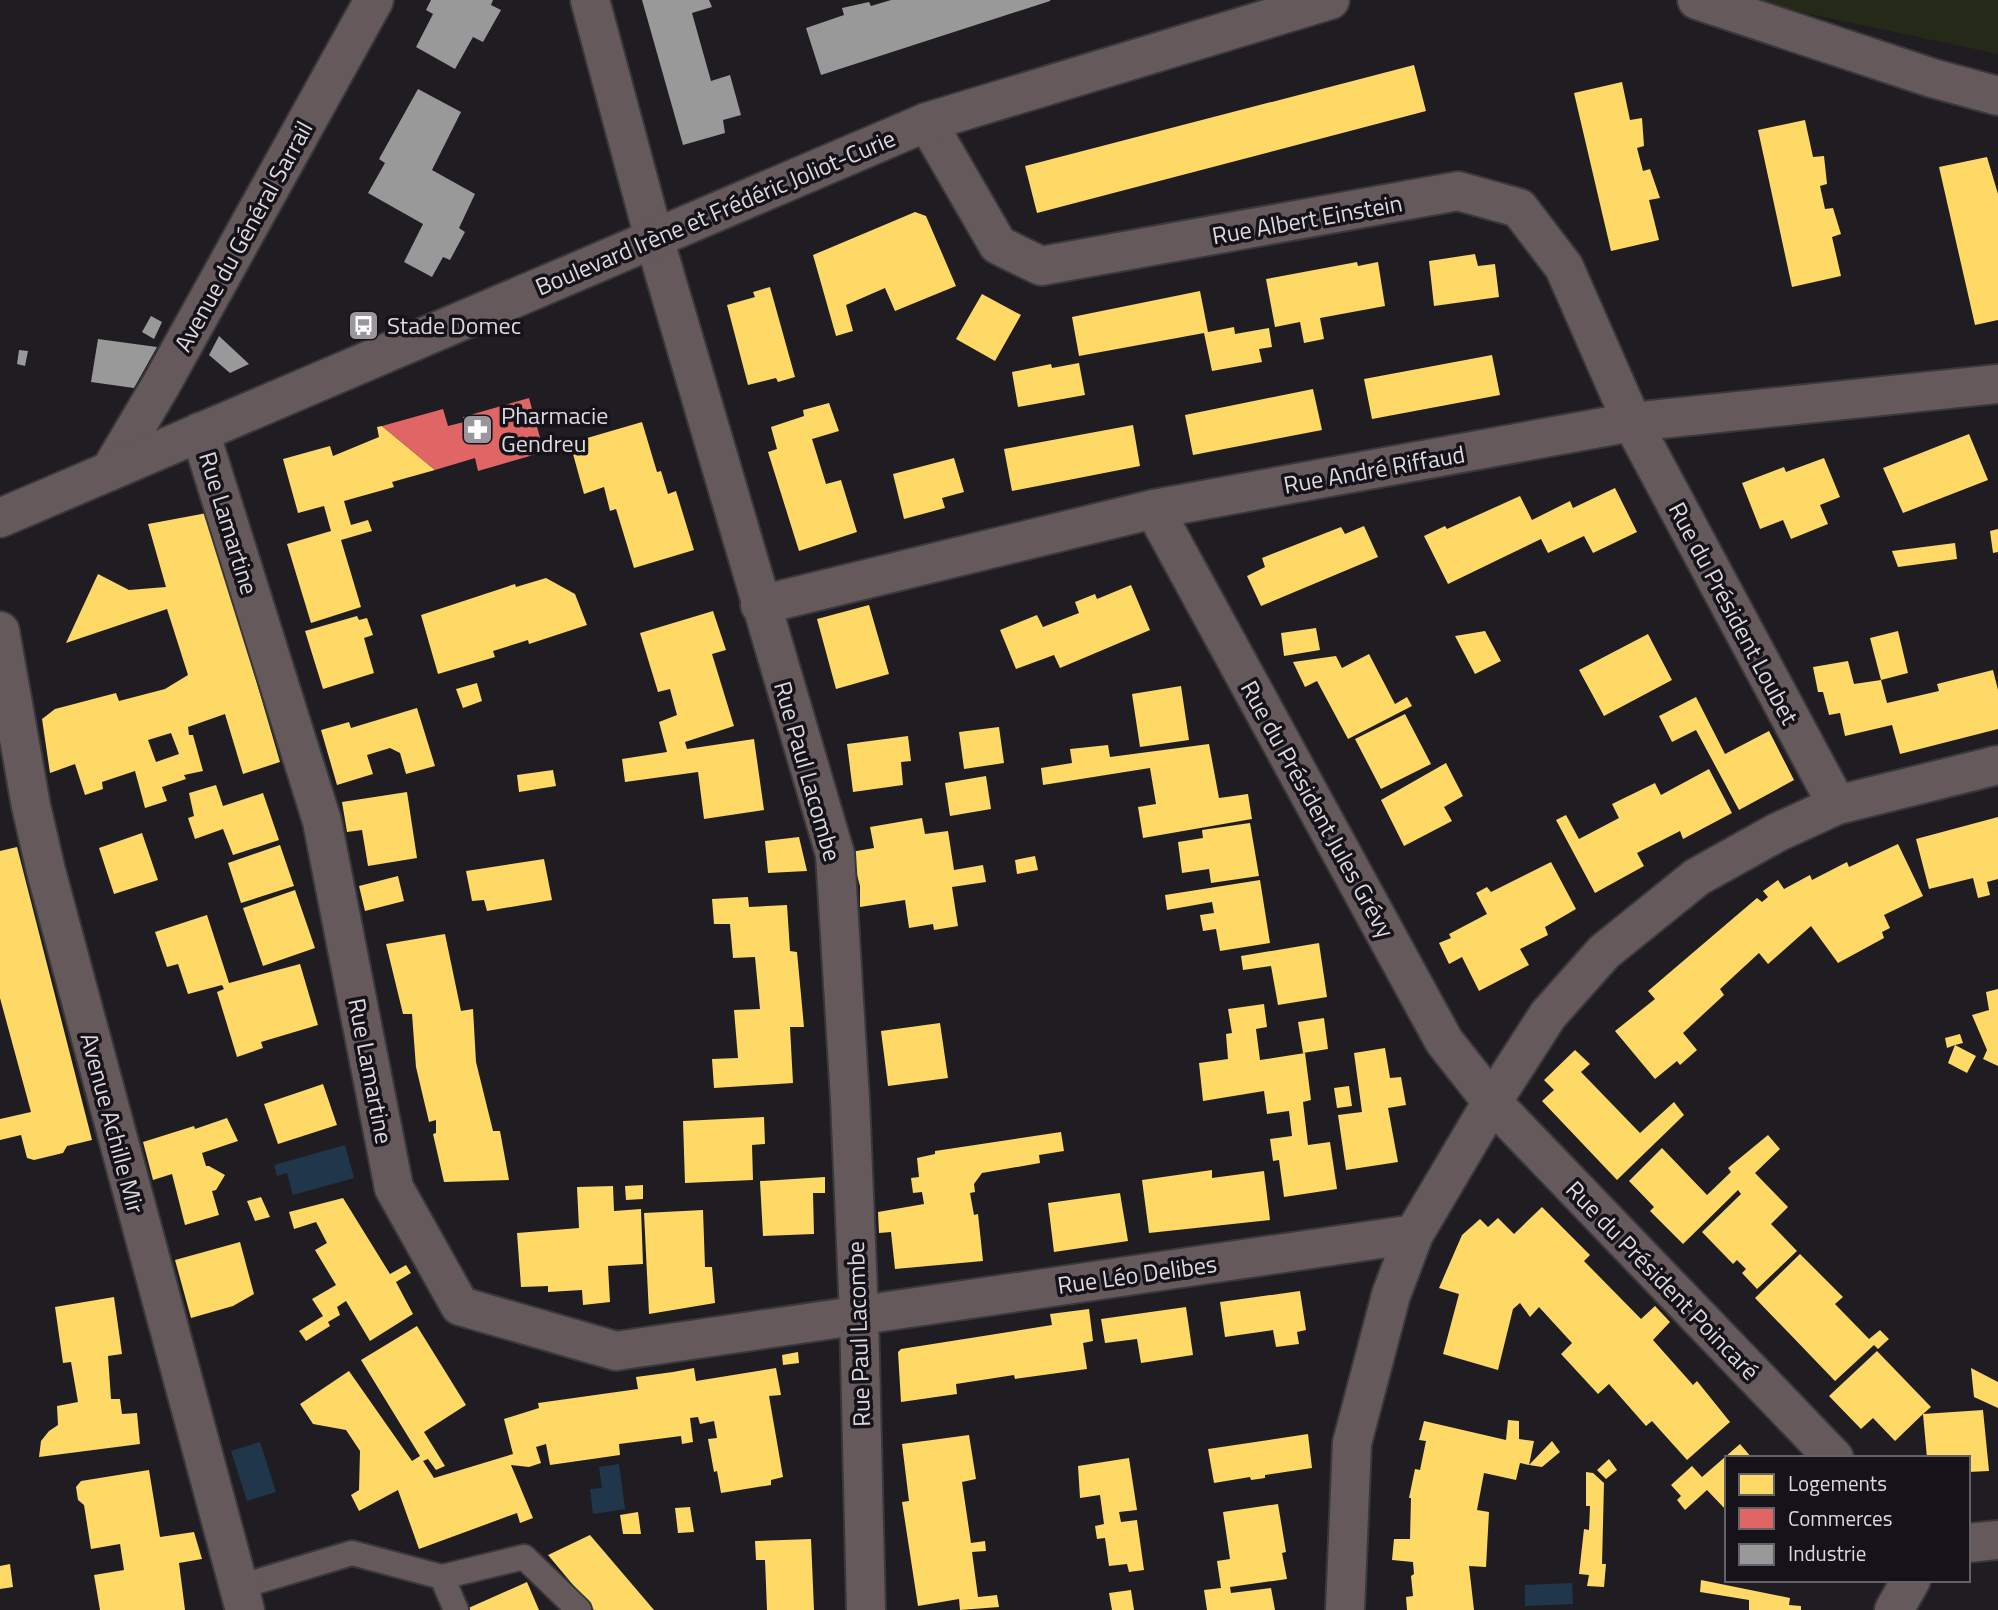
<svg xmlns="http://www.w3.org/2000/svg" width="1998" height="1610" viewBox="0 0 1998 1610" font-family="'Titillium Web',sans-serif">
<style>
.green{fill:#252918}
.water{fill:#20374b}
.homes{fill:#ffd966;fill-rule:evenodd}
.shops{fill:#e06666}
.industry{fill:#999}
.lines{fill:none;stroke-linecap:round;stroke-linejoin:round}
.service-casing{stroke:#39383b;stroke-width:28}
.minor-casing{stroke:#39383b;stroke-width:42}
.tertiary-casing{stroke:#39383b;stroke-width:42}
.service{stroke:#65595b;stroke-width:24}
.minor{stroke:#65595b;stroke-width:38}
.tertiary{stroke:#65595b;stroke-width:38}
.labels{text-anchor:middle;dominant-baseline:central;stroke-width:7;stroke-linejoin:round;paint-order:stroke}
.street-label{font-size:24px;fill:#dbd9de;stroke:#151319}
.poi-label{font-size:24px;fill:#dbd9de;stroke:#151319;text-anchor:start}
</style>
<rect width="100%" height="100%" fill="#1f1d21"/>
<!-- green -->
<path class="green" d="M1744 0H1998V54Z"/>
<!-- water -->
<path class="water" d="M345 1145 354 1178 293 1195 287 1173 277 1176 274 1165Z
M260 1442 276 1492 247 1501 231 1451Z
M619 1464 625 1509 593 1514 590 1489 602 1488 599 1467Z
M1572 1583 1573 1604 1525 1606V1585Z"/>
<!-- homes -->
<path class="homes" d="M1414 65 1426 111 1037 213 1025 166Z
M1622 82 1630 120 1642 118 1644 146 1637 148 1643 171 1650 169 1660 198 1649 200 1659 240 1611 251 1574 93Z
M1805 120 1813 157 1824 156 1827 184 1820 186 1825 209 1833 208 1841 234 1832 237 1841 276 1792 287 1758 130Z
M1987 157 1998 194V320L1975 325 1939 167Z
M915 212 926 216 956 286 895 311 885 288 846 305 853 331 836 336 813 255Z
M1475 254 1478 266 1495 264 1499 297 1434 306 1429 261Z
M1357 262 1358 266 1378 262 1385 306 1320 318 1324 339 1304 343 1300 322 1275 327 1266 279Z
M770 287 795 377 778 382 776 378 748 385 727 305 755 297 753 292Z
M1200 291 1208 332 1234 327 1235 334 1269 328 1272 347 1259 349 1262 362 1212 371 1204 333 1079 356 1072 317Z
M982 294 1021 315 995 361 956 339Z
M1492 355 1500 395 1372 419 1364 379Z
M1079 363 1085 395 1018 407 1012 372 1051 364 1052 368Z
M1313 389 1322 430 1193 455 1185 415Z
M829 403 839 431 812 439 826 484 841 480 857 532 799 551 768 452 777 449 771 427 804 416 803 410Z
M642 422 657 472 661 471 668 494 676 491 694 550 634 568 616 509 610 511 604 487 584 494 570 443Z
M1133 425 1140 466 1012 491 1004 449Z
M382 426 435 470 392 482 394 487 344 501 351 525 368 520 372 531 341 540 361 607 311 623 287 544 331 531 324 506 298 513 283 459 330 446 333 456 379 437 377 427Z
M1969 434 1988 480 1903 513 1883 468Z
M954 458 964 492 942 498 945 508 904 519 893 474Z
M1824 458 1840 497 1820 505 1828 524 1791 539 1783 520 1760 529 1742 483 1784 467 1786 472Z
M1615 488 1637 532 1593 553 1584 536 1548 553 1541 539 1448 584 1424 536 1445 526 1447 529 1520 496 1532 520 1570 501 1573 508Z
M207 513 280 762 243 774 225 714 188 727 189 735H193L203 771 184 775 186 779 162 787 167 801 145 808 135 771 102 782 103 789 85 795 75 764 50 773 42 719 55 709 116 693 119 701 165 689 188 675 167 609 66 643 98 574 129 590 166 587 148 524ZM171 733 179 754 156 762 148 740Z
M1364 526 1378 557 1261 606 1247 576 1265 567 1262 558 1341 527 1345 534Z
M1998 529V552L1993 553 1990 531Z
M1955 543 1957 559 1898 567 1892 551Z
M546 578 575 594 587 625 529 644 528 640 493 651 495 657 438 674 421 615 515 584 516 587Z
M1131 585 1150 630 1060 668 1054 655 1016 669 1000 630 1037 615 1043 627 1079 613 1075 602 1095 594 1097 599Z
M869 605 889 674 836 689 817 619Z
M713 611 726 650 712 654 734 726 685 742 687 749 754 739 764 810 704 819 698 772 625 782 622 759 667 752 659 722 677 715 670 689 658 692 640 633Z
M357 616 359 620 367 618 373 635 364 638 374 673 323 689 305 631Z
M1316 628 1320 650 1284 656 1281 633Z
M1485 631 1501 661 1475 674 1455 636Z
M1898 631 1908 673 1881 680 1870 638Z
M1648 634 1672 680 1604 716 1579 670Z
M1369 654 1395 704 1407 697 1412 706 1348 739 1317 681 1305 687 1293 662 1336 656 1342 668Z
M1848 661 1854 684 1881 680 1887 703 1939 691 1937 684 1993 670 1998 690V729L1900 754 1892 725 1845 736 1840 713 1829 715 1823 692H1818L1813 667Z
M477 683 482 701 463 708 456 689Z
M1181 686 1189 740 1140 747 1132 694Z
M1696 697 1725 754 1769 731 1794 780 1739 810 1696 730 1672 742 1659 716Z
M417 708 435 766 406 774 400 753 390 748 367 755 373 774 337 785 321 730 349 722 351 728Z
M1405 714 1431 764 1381 789 1355 739Z
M999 727 1004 763 964 769 959 732Z
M908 736 911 761 901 762 903 785 853 792 847 744Z
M1209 744 1219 798 1248 794 1252 819 1143 838 1138 807 1156 804 1150 768 1043 785 1041 768 1072 763 1070 749 1108 745 1110 757Z
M1446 763 1463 796 1444 807 1452 821 1404 846 1381 800Z
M1709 769 1732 813 1683 839 1680 831 1637 853 1644 866 1595 893 1556 820 1566 815 1579 839 1619 818 1612 804 1655 783 1661 795Z
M553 770 556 786 519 792 517 775Z
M986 776 991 809 950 816 945 783Z
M216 785 223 806 263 793 279 840 233 855 223 829 195 839 188 818 194 816 189 793Z
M407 792 417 858 368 866 362 830 347 832 342 802Z
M1998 817V879L1987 882 1990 895 1978 898 1973 878 1929 889 1916 839Z
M922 818 925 834 948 831 954 870 983 865 986 882 952 887 958 926 934 930 933 924 909 928 905 900 860 907V886L851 852 874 848 870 827Z
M1250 823 1259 876 1211 883 1209 869 1182 873 1178 842 1203 838 1202 830Z
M142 833 158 880 114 894 99 848Z
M799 837 807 871 768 873 765 841Z
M1898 844 1923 896 1884 915 1890 928 1882 932 1884 938 1838 963 1811 926 1768 964 1759 953 1720 989 1724 995 1683 1033 1697 1050 1680 1065 1677 1061 1655 1079 1615 1031 1655 999 1648 991 1757 898 1762 902 1768 897 1763 891 1778 880 1784 889 1810 875 1812 880 1847 862 1849 867Z
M280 845 294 886 241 903 228 863Z
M17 847 92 1140 67 1146 63 1153 34 1160 27 1158 21 1135 0 1140V1119L31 1112 0 998V851Z
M1035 856 1038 870 1017 874 1015 860Z
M544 859 552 900 487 911 484 900 472 901 466 871Z
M1551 862 1576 909 1545 927 1548 935 1520 949 1529 965 1479 991 1462 957 1449 964 1439 943 1451 938 1449 934 1487 914 1476 893 1487 887 1491 892Z
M398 876 404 901 365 911 359 886Z
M1260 880 1270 943 1220 951 1216 929 1203 931 1200 915 1214 913 1212 902 1167 910 1165 895Z
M295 890 315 948 263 966 243 908Z
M748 897 749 907 787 905 790 951 797 952 804 1027H790L793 1083 714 1088 712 1059 738 1058 734 1010 760 1009 755 957 733 958 730 924H714L712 899Z
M207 915 229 983 300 964 318 1025 261 1042 263 1048 237 1057 217 992 224 989 222 985 188 994 178 964 167 967 155 932Z
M445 934 461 1011 473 1009 476 1062 493 1131H500L509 1180 444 1182 433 1134 436 1133V1120L429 1122 416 1067 412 1014H403L386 944Z
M1319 943 1327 997 1278 1005 1271 966 1243 970 1241 956Z
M1998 989V1066L1983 1059 1987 1050 1972 1015 1989 1010 1986 992Z
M1264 1004 1267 1027 1256 1029 1260 1060 1305 1053 1311 1100 1303 1102 1308 1145 1330 1142 1337 1189 1284 1197 1279 1160 1273 1161 1270 1139 1292 1136 1289 1111 1267 1114 1264 1091 1203 1101 1199 1063 1228 1059 1226 1034 1232 1033 1228 1009Z
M1324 1018 1328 1049 1303 1053 1298 1022Z
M940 1023 948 1078 888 1086 881 1031Z
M1960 1034 1963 1043 1955 1045 1976 1056 1967 1073 1948 1063 1955 1045 1947 1048 1945 1038Z
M1385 1048 1390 1078 1401 1077 1406 1105 1388 1108 1398 1162 1346 1170 1338 1115 1362 1112 1354 1053Z
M1575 1050 1590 1064 1581 1072 1640 1133 1674 1102 1684 1115 1617 1180 1542 1101 1554 1090 1544 1080Z
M323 1084 337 1125 278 1144 264 1104Z
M1349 1086 1352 1106 1337 1108 1334 1088Z
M764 1117 765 1144 752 1145 753 1180 685 1183 683 1121Z
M227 1118 238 1141 202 1153 206 1166H209L225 1175 216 1190 212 1191 219 1215 185 1225 172 1174 153 1180 143 1142 194 1126 195 1129Z
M1061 1132 1064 1151 1039 1155 1040 1163 982 1173 974 1184 975 1192 970 1193 974 1215 978 1214 983 1261 895 1269 891 1232 879 1233 878 1212 924 1204 922 1192 913 1193 911 1178 919 1177 917 1158 935 1154V1151Z
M1768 1135 1780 1149 1755 1173 1788 1207 1771 1224 1797 1251 1757 1289 1742 1273 1746 1269 1737 1260 1733 1264 1702 1232 1741 1194 1738 1190 1683 1244 1650 1211 1654 1207 1629 1181 1662 1148 1707 1195 1731 1172 1728 1168Z
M1212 1170V1178L1264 1171 1270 1220 1149 1233 1142 1180Z
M825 1177V1193H813L814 1234 763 1236 760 1181Z
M643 1185V1199L626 1200 625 1186Z
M613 1186 614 1211 641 1209 643 1264 608 1266 610 1302 583 1305 582 1290 548 1292V1286L521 1287 517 1233 579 1228 577 1187Z
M1120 1193 1128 1241 1054 1252 1048 1203Z
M261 1197 270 1217 255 1221 247 1201Z
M343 1198 390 1274 406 1265 411 1273 396 1282 413 1314 370 1341 346 1301 337 1307 340 1315 328 1322 330 1326 306 1341 299 1331 323 1316 312 1299 336 1285 315 1250 327 1243 316 1222 294 1229 289 1212Z
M1542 1207 1590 1255 1584 1261 1641 1319 1655 1306 1670 1322 1653 1340 1693 1385 1697 1381 1730 1422 1687 1460 1652 1421 1646 1426 1609 1384 1598 1394 1561 1354 1572 1343 1539 1307 1530 1317 1520 1303 1513 1309 1498 1370 1443 1354 1459 1294 1439 1288 1462 1235 1480 1219 1488 1227 1498 1218 1514 1234Z
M703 1210 705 1267H712L715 1303 649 1314 644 1213Z
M240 1242 254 1294 233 1306 191 1318 175 1260Z
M1800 1254 1843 1297 1835 1304 1869 1339 1880 1330 1889 1339 1878 1349 1874 1345 1835 1381 1755 1298Z
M1300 1291 1306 1330 1297 1332 1299 1344 1276 1347 1273 1330 1225 1337 1220 1302Z
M114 1297 122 1354 108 1356 111 1399H120L122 1414 137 1413 140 1444 39 1457 41 1441 49 1431 58 1425 57 1406 78 1402 71 1362 63 1363 55 1307Z
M1186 1307 1193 1355 1141 1363 1137 1339 1105 1343 1101 1319Z
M1089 1309 1093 1341 1083 1343 1087 1369 1015 1379 1014 1375 956 1384 957 1394 901 1402 898 1352 901 1349 1052 1325 1050 1314Z
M417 1326 466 1405 424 1432 445 1466 436 1470 428 1459 423 1461 434 1478 513 1454 504 1419 539 1408 538 1403 638 1389 636 1377 673 1372 694 1368 696 1381 776 1368 781 1395 769 1396 783 1477 771 1480V1485L721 1493 717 1471 714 1472 708 1439 717 1438 714 1421 700 1424 698 1417 690 1418 693 1442 682 1444 681 1436 619 1444 620 1455 550 1465 546 1444 536 1447 541 1463 529 1467 511 1465 533 1518 520 1523 517 1513 419 1549 398 1490 359 1511 351 1495 359 1490 360 1451 346 1430 313 1424 300 1404 349 1371 412 1461 420 1456 361 1360Z
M1877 1351 1931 1407 1923 1414 1983 1410 1989 1471 1968 1472V1458H1927L1923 1414 1895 1441 1873 1418 1861 1429 1829 1396Z
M798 1352 799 1363 783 1365 782 1355Z
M1971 1368 1998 1382V1408L1974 1397Z
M1508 1420 1519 1421V1439L1534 1441 1529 1465 1552 1441 1560 1452 1542 1467 1529 1465 1520 1463 1516 1480 1484 1473 1477 1510 1489 1512 1486 1567 1469 1566 1474 1610H1407L1406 1597 1413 1596 1411 1576 1414 1574 1413 1562 1392 1560 1394 1539H1410L1411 1498H1409L1415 1469 1420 1470 1426 1441 1419 1440 1424 1421 1506 1440Z
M1308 1434 1312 1468 1265 1475V1478L1251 1480 1250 1477 1214 1483 1208 1449Z
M969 1435 976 1479 962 1482 971 1543 985 1541 986 1551 972 1552 978 1597 997 1595 999 1607 960 1610 959 1599 918 1606 902 1502 909 1501 902 1444Z
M1740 1444 1752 1458H1727V1511L1707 1490 1685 1510 1677 1500 1681 1496 1671 1485 1692 1466 1702 1477Z
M1129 1458 1137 1510 1119 1512 1121 1522 1137 1520 1144 1570 1129 1572 1127 1564 1109 1566 1105 1538 1097 1539 1095 1526 1104 1524 1100 1495 1080 1498 1078 1466Z
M1609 1459 1617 1470 1606 1479 1597 1470Z
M149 1470 160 1537 194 1532 202 1559 179 1563 185 1610H100L94 1575 124 1570 120 1544 91 1549 84 1505 78 1500 76 1487 81 1481Z
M1586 1472 1593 1473 1604 1483 1602 1564H1606L1604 1587 1587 1586 1589 1575 1579 1574 1584 1529 1589 1530 1590 1506H1586Z
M1278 1504 1286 1552 1282 1553 1287 1579 1230 1587 1231 1593 1271 1588 1275 1610H1207L1204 1590 1221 1588 1217 1561 1230 1559 1223 1512Z
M690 1507 694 1532 678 1533 675 1508Z
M638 1512 641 1534H623L620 1515Z
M590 1535 654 1610H594L548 1555Z
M811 1539 814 1610H767L765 1560H756L755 1541Z
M10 1564 13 1587 0 1589V1566Z
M1701 1580 1790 1598 1789 1605 1801 1606V1610H1749V1600L1700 1592Z
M527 1582 539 1610H464Z
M1131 1590 1134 1610H1112L1109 1593Z"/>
<!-- shops -->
<path class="shops" d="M529 398 544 452 478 471 475 458 435 470 382 426 443 409 448 426 464 422 463 417Z"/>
<!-- industry -->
<path class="industry" d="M431 0H493L491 5 501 10 483 42 473 37 455 69 416 47 433 14 426 10Z
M642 0H709L712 7 692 13 711 81 730 75 741 115 723 120 725 133 683 145Z
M891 0H1050V1L821 75 806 28 844 15 842 8 869 2 871 6Z
M418 89 461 112 432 170 475 194 459 228 465 232 450 260 443 257 432 277 404 262 423 224 368 193 385 163 379 159Z
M151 316 162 322 154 339 142 332Z
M219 336 249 364 230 373 209 355Z
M98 339 157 347 134 388 91 382Z
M19 350 28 351 25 366 17 364Z"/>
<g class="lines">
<defs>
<path id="service" d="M442 1577 456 1610
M239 1587 352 1553 442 1577 524 1557 579 1610"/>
<path id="minor" d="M590 0 654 238 835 854 850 1099 859 1315 866 1610
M927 122 998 245 1041 266 1458 191 1519 208 1564 267 1632 422 1837 805
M200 432 322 821 394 1188 460 1306 616 1351 1414 1234
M110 471 162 383 374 0
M1154 509 1444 1041 1492 1102 1834 1458
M760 605 1154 509 1632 422 1998 384
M1968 1543 1998 1540
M1345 1610 1352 1443 1391 1295 1414 1234 1492 1102 1548 1015 1604 952 1697 877 1776 833 1837 805 1998 765
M1894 1610 1911 1580"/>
<path id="tertiary" d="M1697 0 1932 78 1998 96
M0 518 927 122 1330 0
M0 631 31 806 46 871 245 1610"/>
</defs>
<!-- service casing -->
<use href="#service" class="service-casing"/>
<!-- minor casing -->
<use href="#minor" class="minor-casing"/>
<!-- tertiary casing -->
<use href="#tertiary" class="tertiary-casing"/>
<!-- service -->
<use href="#service" class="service"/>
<!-- minor -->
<use href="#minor" class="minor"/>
<!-- tertiary -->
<use href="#tertiary" class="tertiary"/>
</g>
<!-- icons -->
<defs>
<symbol id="bus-square" viewBox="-11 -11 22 22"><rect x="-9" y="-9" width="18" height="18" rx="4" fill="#99979c" stroke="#151319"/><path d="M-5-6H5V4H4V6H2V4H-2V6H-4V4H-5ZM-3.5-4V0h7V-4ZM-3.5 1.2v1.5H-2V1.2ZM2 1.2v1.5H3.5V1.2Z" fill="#fff"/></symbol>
<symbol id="pharmacy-square" viewBox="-11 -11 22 22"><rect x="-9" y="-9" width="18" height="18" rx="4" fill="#99979c" stroke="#151319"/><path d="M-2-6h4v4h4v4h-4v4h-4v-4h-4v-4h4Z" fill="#fff"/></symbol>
</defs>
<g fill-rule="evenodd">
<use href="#bus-square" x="346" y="308" width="35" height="35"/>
<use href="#pharmacy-square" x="460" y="412" width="35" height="35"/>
</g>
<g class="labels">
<!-- street labels -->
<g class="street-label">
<text transform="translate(715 212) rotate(-23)">Boulevard Irène et Frédéric Joliot-Curie</text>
<text transform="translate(1307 219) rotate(-10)">Rue Albert Einstein</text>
<text transform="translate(243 236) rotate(-61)">Avenue du Général Sarrail</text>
<text transform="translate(1374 469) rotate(-10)">Rue André Riffaud</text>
<text transform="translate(229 523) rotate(73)">Rue Lamartine</text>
<text transform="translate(1734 613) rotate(62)">Rue du Président Loubet</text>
<text transform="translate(808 771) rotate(74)">Rue Paul Lacombe</text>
<text transform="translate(1318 809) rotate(61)">Rue du Président Jules Grévy</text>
<text transform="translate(371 1071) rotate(79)">Rue Lamartine</text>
<text transform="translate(113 1123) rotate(75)">Avenue Achille Mir</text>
<text transform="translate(1137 1274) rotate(-8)">Rue Léo Delibes</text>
<text transform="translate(1663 1280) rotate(46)">Rue du Président Poincaré</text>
<text transform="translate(858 1334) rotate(-92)">Rue Paul Lacombe</text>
</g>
<!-- poi labels -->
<g class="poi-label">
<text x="387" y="325">Stade Domec</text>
<text x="501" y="415">Pharmacie<tspan x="501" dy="28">Gendreu</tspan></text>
</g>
</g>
<!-- legend -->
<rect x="1725" y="1456" width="245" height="126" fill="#151319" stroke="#646268" stroke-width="2"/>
<rect x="1739" y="1474" width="35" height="21" fill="#ffd966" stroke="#646268" stroke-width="2"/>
<text x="1788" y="1491" font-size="21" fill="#dbd9de">Logements</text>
<rect x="1739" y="1508" width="35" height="21" fill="#e06666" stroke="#646268" stroke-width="2"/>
<text x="1788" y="1526" font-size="21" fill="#dbd9de">Commerces</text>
<rect x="1739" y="1544" width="35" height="21" fill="#999999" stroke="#646268" stroke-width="2"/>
<text x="1788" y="1561" font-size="21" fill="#dbd9de">Industrie</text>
</svg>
